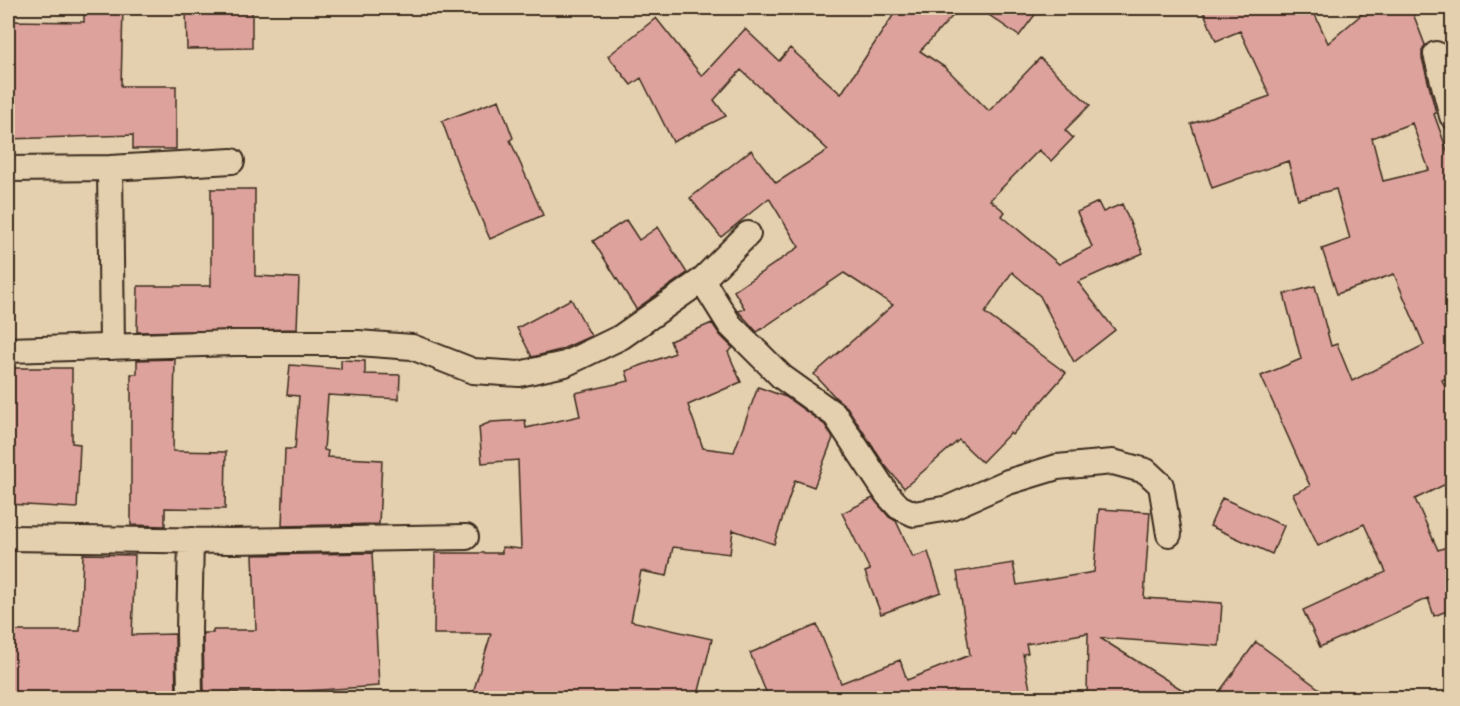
<svg xmlns="http://www.w3.org/2000/svg" width="1460" height="706" viewBox="0 0 1460 706" font-family="'Architects Daughter',sans-serif">
<style>
.building{fill:#dca29b;stroke:#3b2a1e;stroke-width:1.5;fill-rule:evenodd}
.lines{fill:none;stroke-linecap:round;stroke-linejoin:round}
.street-casing{stroke:#3b2a1e;stroke-width:28}
.street{stroke:#e4d0ae;stroke-width:24}
</style>
<rect width="100%" height="100%" fill="#e4d0ae"/>
<filter id="ink" filterUnits="userSpaceOnUse"><feTurbulence type="fractalNoise" baseFrequency=".0167" numOctaves="2"/><feDisplacementMap in="SourceGraphic" scale="12" xChannelSelector="R" yChannelSelector="G"/><feConvolveMatrix kernelMatrix="1 2 1 2 8 2 1 2 1" color-interpolation-filters="sRGB"/></filter>
<g filter="url(#ink)">
<!-- building -->
<path class="building" d="M84 8H123L121 86H176V149H133V135L8 139V21L84 22Z
M186 8H252V48L187 49Z
M898 8H960L920 51 946 68 989 111 1040 58 1090 105 1065 130 1073 138 1051 161 1039 150 990 200 1005 212 1002 216 1059 264 1092 247 1077 212 1098 202 1103 212 1122 204 1143 253 1078 282 1115 330 1074 362 1040 296 1012 272 985 313 1066 373 1012 435 1010 433 982 462 959 440 904 488 884 464 847 407 835 397 814 374 893 305 844 273 757 332 738 311 745 309 734 291 799 247 769 198 721 237 690 198 751 150 776 183 828 150 741 70 714 100 726 116 673 142 641 78 631 85 608 56 656 18 702 76 745 29 779 61 790 48 841 94Z
M979 8H1040L1019 36Z
M1202 8H1312L1328 43 1369 8H1411L1425 45 1422 51V58L1436 113 1434 114 1452 164V375L1442 380 1452 402V481L1415 499 1438 550 1452 545V609L1434 616 1428 598 1320 647 1303 610 1386 572 1364 524 1318 546 1293 494 1310 486 1261 376 1301 359 1284 294 1315 286 1331 346 1337 344 1352 381 1424 345 1394 274 1337 294 1322 249 1350 239 1336 189 1298 199 1288 161 1212 188 1191 124 1270 96 1240 31 1216 41ZM1412 123 1429 170 1383 181 1372 138Z
M499 100 513 138 510 140 543 215 490 239 459 168 442 121Z
M211 189H255V276L299 278 297 329 137 332 138 286H211Z
M626 220 639 240 658 227 687 273 636 309 593 241Z
M571 299 591 336 560 350 532 357 517 328Z
M712 323 720 335 733 348 728 352 741 382 688 405 703 448 734 452 758 387 786 397 825 425 833 438 814 487 795 480 774 544 733 530 730 554 673 547 667 576 641 571 631 621 712 639 697 699H471L491 634H434L435 553H502V547L521 549 518 460 482 463 479 427 491 422 525 420 526 428 580 416 575 393 629 381 626 371 675 353 670 341Z
M175 359 173 451 226 452 225 509 165 508V526L131 525V374H137V360Z
M341 360 365 361V374L400 375 399 399 328 395 324 450 328 451 327 457 382 460 379 524 282 526 285 449H295L299 396 287 395 290 365 341 369Z
M8 368H72V443L80 444 77 508 8 504Z
M873 498 889 517 896 521 913 557 928 552 941 592 881 614 865 572 870 570 842 513Z
M1222 498 1284 526 1272 554 1210 526Z
M1099 509 1150 512 1144 598 1222 603 1219 646 1100 638 1197 699 1087 697 1088 633 1026 644 1028 653 1023 654 1032 699H769L750 653 817 625 841 683 900 660 907 680 970 655 957 572 1013 563 1017 585 1094 572Z
M372 553 379 686 290 692 204 693 203 633H213V630H256L253 555Z
M83 554 135 555 132 635 175 634 176 699H8V631H80Z
M1256 642 1333 699H1214Z"/>
<g class="lines">
<defs>
<path id="street" d="M1436 54 1452 116
M110 168 112 347
M8 169 110 168 232 161
M702 280 730 325 782 377 835 415 887 494 899 507 914 514 949 508 1008 482 1057 467 1113 462 1146 471 1161 485 1169 534
M8 350 234 343H358L412 347 473 371 519 374 565 364 621 337 702 280 748 234
M8 538 229 541 466 537
M190 698 189 630 191 540"/>
</defs>
<!-- street casing -->
<use href="#street" class="street-casing"/>
<!-- street -->
<use href="#street" class="street"/>
</g>
</g>
<!-- margin -->
<rect width="1460" height="706" fill="none" stroke="#e4d0ae" stroke-width="30"/>
<rect x="15" y="15" width="1430" height="676" fill="none" stroke="#3b2a1e" stroke-width="2" filter="url(#ink)"/>
</svg>
